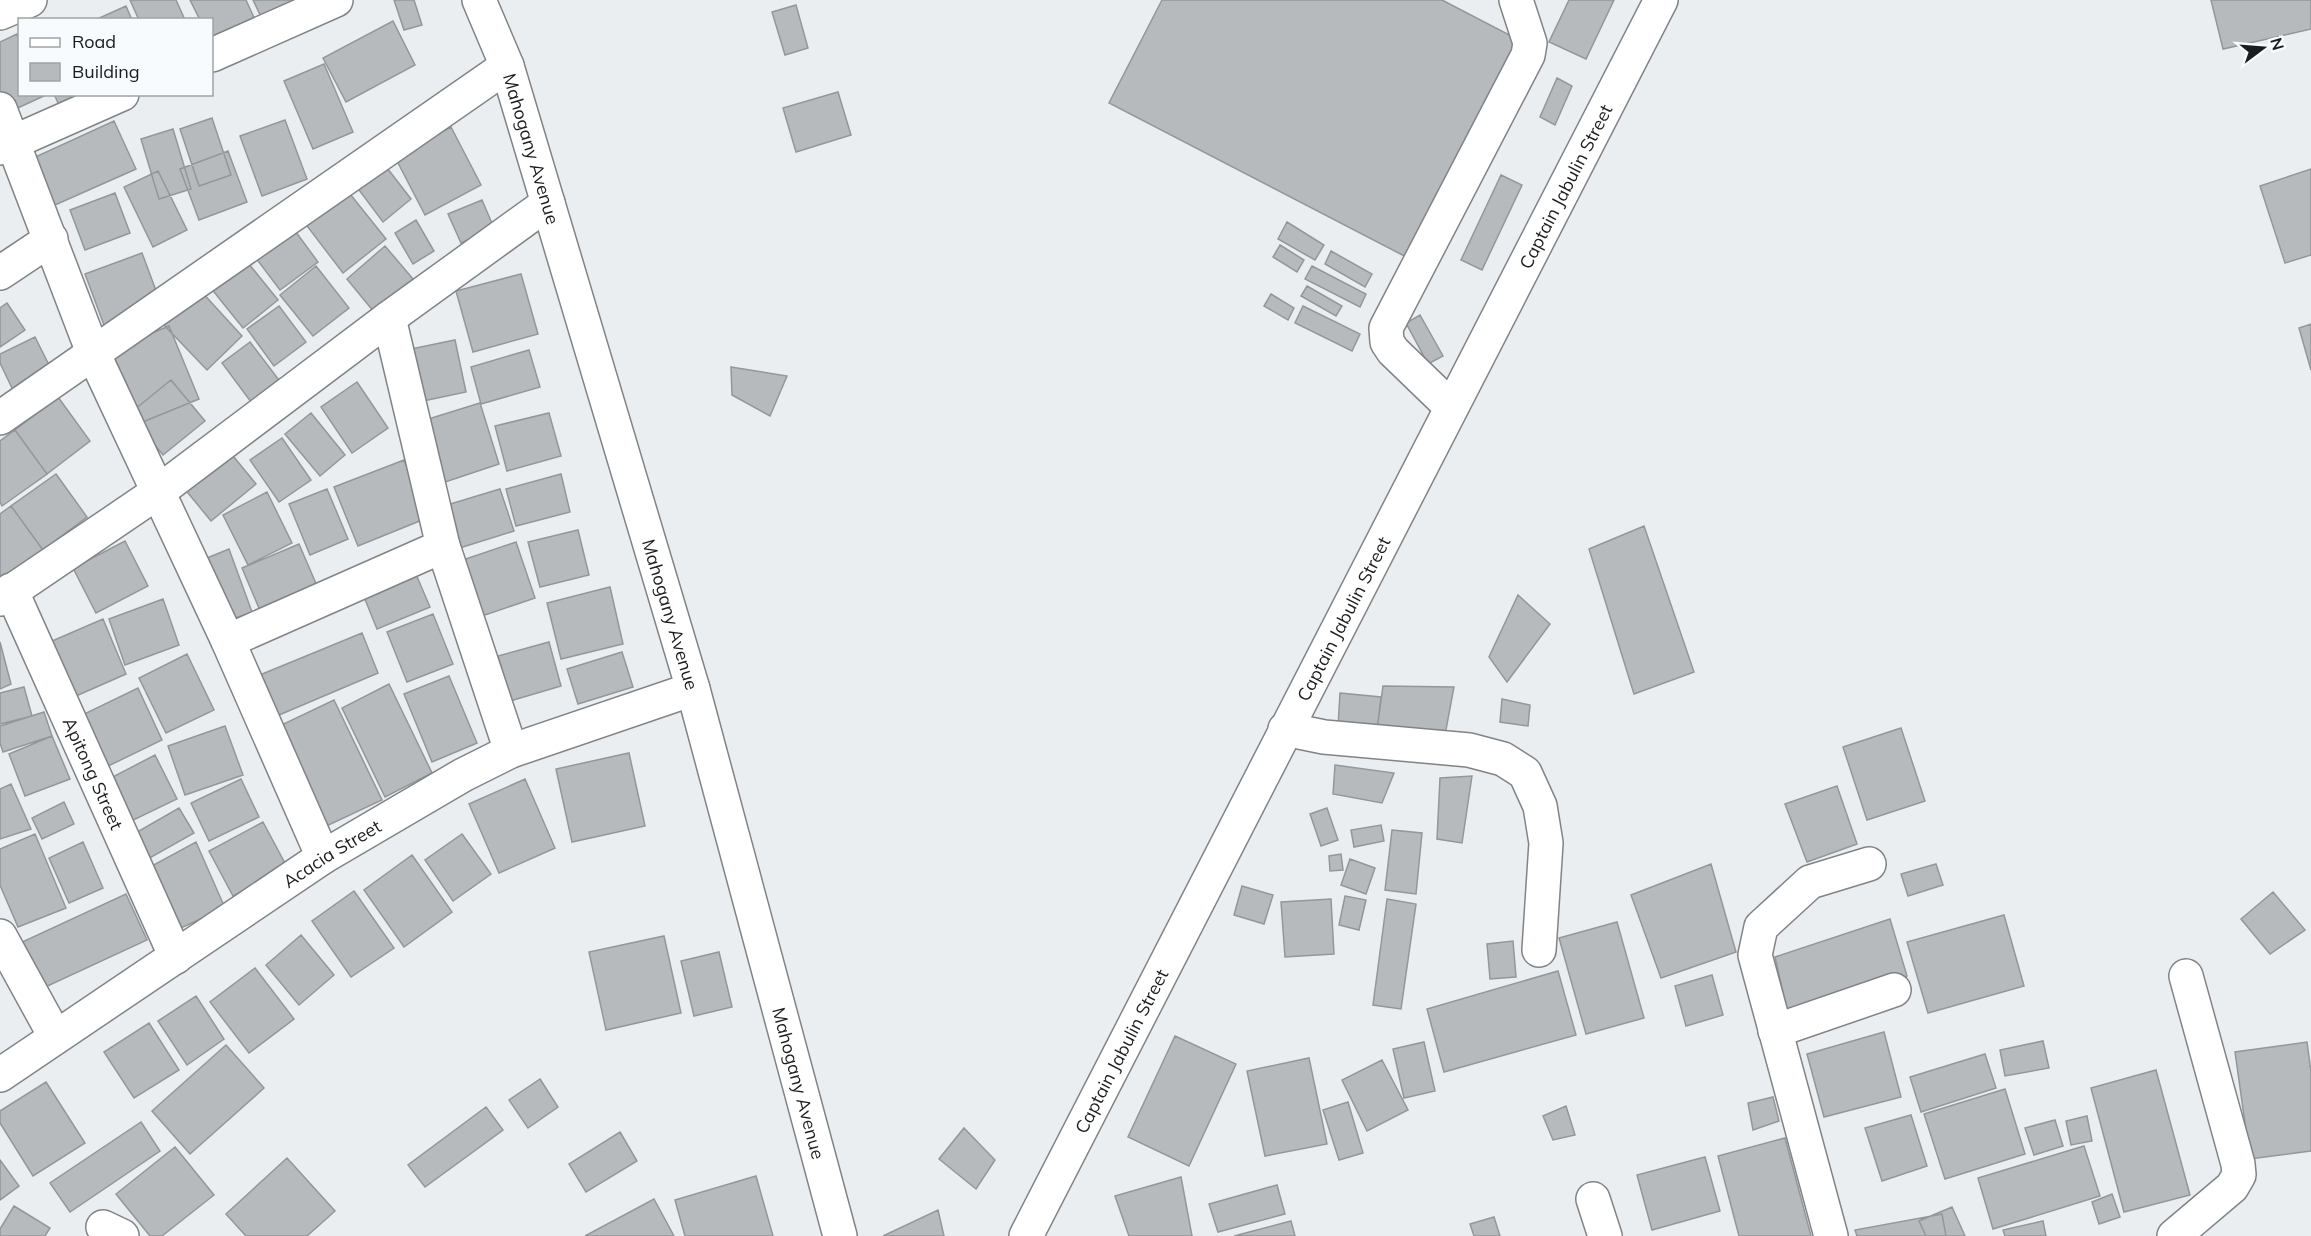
<svg xmlns="http://www.w3.org/2000/svg" width="2311" height="1236" viewBox="0 0 2311 1236" font-family="Mulish,sans-serif">
<style>
.building{fill:#b7babc;stroke:#949799;stroke-width:1.5}
.lines{fill:none;stroke-linecap:round;stroke-linejoin:round}
.minor-casing{stroke:#818486;stroke-width:36}
.minor{stroke:#fff;stroke-width:33}
.labels{text-anchor:middle;dominant-baseline:central;stroke-width:5;stroke-linejoin:round;paint-order:stroke}
.street-label{font-size:18px;fill:#1b1c1d;stroke:#f8fbfe}
</style>
<rect width="100%" height="100%" fill="#ebeef0"/>
<!-- building -->
<path class="building" d="M130 0H176L185 20H139Z
M190 0H246L256 22 212 43V20H200Z
M253 0H295L297 5 263 21Z
M394 0H414L422 25 404 30Z
M1162 0H1442L1523 42 1412 260 1109 103Z
M1569 0H1614L1586 59 1549 42Z
M2211 0H2311V29L2223 49Z
M796 5 808 48 785 55 772 12Z
M126 6 132 20H95Z
M393 21 415 65 346 102 323 58Z
M17 34 20 39V94L46 95 9 112 0 92V42Z
M324 64 353 132 313 149 284 81Z
M1557 78 1572 86 1555 125 1540 117Z
M838 92 851 135 796 152 783 108Z
M54 94H105L63 114Z
M212 118 231 175 199 186 180 129Z
M285 120 307 179 262 196 240 136Z
M114 121 136 169 55 205 33 158Z
M451 127 481 185 425 215 395 157Z
M173 129 191 189 159 199 141 139Z
M228 151 247 202 199 220 180 169Z
M384 164 411 199 383 222 356 186Z
M2311 169V255L2285 263 2260 186Z
M158 171 187 230 153 247 124 187Z
M1501 175 1522 185 1482 270 1461 260Z
M346 189 386 239 343 273 304 222Z
M115 193 130 233 85 250 70 210Z
M482 200 494 228 461 243 448 214Z
M287 220 318 262 280 290 249 249Z
M416 220 434 251 413 264 395 233Z
M1287 222 1324 245 1315 260 1278 239Z
M1280 245 1304 260 1297 272 1273 257Z
M385 246 413 279 374 312 347 279Z
M1331 251 1372 274 1365 287 1325 264Z
M142 253 161 304 104 325 85 274Z
M240 253 278 300 243 328 206 282Z
M316 266 349 308 313 336 280 295Z
M1312 266 1366 294 1360 307 1305 279Z
M521 274 538 334 473 352 456 291Z
M1307 286 1342 306 1336 316 1301 296Z
M199 289 242 336 207 370 163 324Z
M1271 294 1294 308 1288 320 1264 306Z
M7 303 25 330 0 347V308Z
M279 306 306 342 274 366 247 329Z
M1303 306 1360 334 1352 351 1295 323Z
M1420 315 1443 356 1428 364 1406 323Z
M2311 324V370L2299 328Z
M169 326 199 399 128 428 98 355Z
M35 337 52 371 13 390 0 363V354Z
M455 340 466 392 418 402 406 350Z
M250 342 279 380 251 402 222 363Z
M529 350 540 387 481 404 471 367Z
M731 367 787 376 770 416 732 395Z
M171 380 205 421 163 455 129 414Z
M357 382 388 428 352 453 321 407Z
M58 397 90 441 47 474 15 430Z
M480 403 499 464 442 483 422 421Z
M311 413 345 455 320 476 285 434Z
M549 413 561 456 507 471 495 426Z
M15 430 47 474 2 506 0 502V441Z
M282 438 311 480 279 502 250 460Z
M229 451 256 484 211 521 184 488Z
M404 460 427 518 358 546 334 487Z
M56 474 87 517 43 550 11 506Z
M561 474 570 512 516 526 506 489Z
M327 489 348 539 310 555 289 504Z
M500 489 514 531 450 551 437 508Z
M267 492 292 543 248 565 223 515Z
M11 506 43 550 0 582V514Z
M1644 526 1694 672 1634 694 1589 549Z
M578 530 589 575 540 587 528 542Z
M125 541 148 586 96 613 73 568Z
M516 542 535 598 473 619 454 563Z
M299 544 321 595 264 620 242 568Z
M229 549 252 612 230 620 207 558Z
M412 565 430 607 377 629 360 587Z
M610 587 623 644 561 659 547 603Z
M1518 595 1550 624 1507 682 1489 657Z
M163 599 179 645 125 665 109 619Z
M433 614 453 664 407 682 387 632Z
M103 619 126 674 67 700 43 645Z
M362 633 378 673 272 718 255 677Z
M0 642 11 684 0 689Z
M549 642 561 686 510 701 498 656Z
M622 652 633 687 578 704 567 669Z
M187 654 214 710 166 733 139 678Z
M449 676 477 743 432 762 404 694Z
M389 684 432 773 385 797 342 708Z
M1383 686 1454 687 1445 735 1377 730Z
M24 687 32 716 0 724V693Z
M138 688 162 740 100 770 76 718Z
M1340 693 1381 697 1377 730 1338 727Z
M1502 699 1530 705 1528 726 1500 722Z
M334 700 382 800 320 829 273 729Z
M44 712 52 736 3 752 0 743V726Z
M225 726 243 775 185 795 168 746Z
M1901 728 1925 801 1867 820 1843 747Z
M52 736 70 779 25 796 9 754Z
M629 753 645 826 572 842 556 769Z
M155 755 177 799 125 824 105 781Z
M1335 765 1394 773 1382 803 1333 794Z
M1472 776 1462 843 1437 839 1440 778Z
M241 779 259 817 209 841 191 803Z
M525 779 555 848 499 873 469 804Z
M11 784 31 829 0 839V789Z
M1837 786 1857 844 1807 862 1785 804Z
M64 802 74 824 42 839 32 818Z
M179 808 194 833 139 864 125 839Z
M1327 808 1338 840 1321 846 1310 814Z
M263 822 287 867 233 896 209 851Z
M1381 825 1384 841 1354 847 1351 830Z
M1392 830 1422 833 1416 894 1385 890Z
M1392 830 1422 833 1416 894 1385 890Z
M35 834 66 908 18 927 0 885V849Z
M462 834 491 874 453 901 425 860Z
M83 842 103 888 69 903 49 858Z
M196 842 225 908 174 931 148 868Z
M1341 854 1343 870 1330 871 1329 856Z
M412 855 452 912 404 947 364 890Z
M1350 859 1375 868 1366 894 1341 885Z
M1711 864 1736 952 1661 978 1631 895Z
M1936 864 1943 885 1908 896 1901 874Z
M1242 886 1273 895 1264 924 1234 915Z
M354 891 394 948 351 977 312 921Z
M2273 892 2305 930 2270 954 2241 919Z
M126 894 147 940 41 989 20 943Z
M1345 896 1366 900 1359 930 1339 925Z
M1331 899 1334 954 1285 957 1281 902Z
M1387 899 1416 904 1401 1009 1373 1005Z
M2004 915 2024 986 1928 1013 1907 942Z
M1890 919 1907 976 1789 1019 1775 957Z
M1617 922 1644 1018 1586 1034 1559 938Z
M301 935 334 975 299 1005 266 965Z
M664 936 681 1013 606 1030 589 952Z
M1513 941 1516 977 1490 979 1487 944Z
M719 952 732 1007 694 1016 681 961Z
M255 968 294 1019 249 1053 210 1002Z
M1558 971 1576 1035 1444 1072 1427 1009Z
M1712 975 1723 1015 1686 1026 1675 986Z
M196 996 224 1039 187 1065 158 1021Z
M149 1023 179 1070 134 1098 104 1052Z
M1884 1032 1901 1097 1824 1117 1807 1054Z
M1175 1036 1236 1064 1189 1166 1128 1137Z
M2043 1041 2049 1068 2005 1076 2000 1050Z
M1424 1042 1435 1091 1404 1098 1393 1049Z
M2307 1042 2311 1072V1151L2250 1159 2235 1052Z
M226 1045 264 1088 190 1154 152 1111Z
M1985 1054 1996 1088 1921 1112 1910 1077Z
M1309 1058 1327 1144 1265 1156 1247 1071Z
M1382 1060 1408 1110 1367 1131 1342 1080Z
M2156 1070 2190 1195 2124 1212 2091 1088Z
M540 1079 558 1107 528 1128 509 1100Z
M46 1082 85 1143 33 1176 0 1123V1111Z
M2005 1089 2025 1154 1945 1179 1924 1114Z
M1773 1097 1779 1121 1753 1130 1748 1103Z
M1348 1102 1363 1153 1339 1160 1323 1110Z
M1566 1106 1575 1135 1553 1140 1543 1116Z
M486 1107 503 1130 425 1187 408 1165Z
M1911 1115 1927 1166 1882 1181 1865 1128Z
M2087 1116 2092 1141 2071 1145 2066 1121Z
M2055 1120 2063 1146 2034 1155 2025 1128Z
M141 1122 160 1151 70 1212 50 1183Z
M964 1128 995 1160 976 1189 939 1159Z
M620 1132 637 1161 586 1192 569 1164Z
M1785 1138 1811 1236H1739L1718 1156Z
M2084 1146 2100 1196 1993 1229 1978 1178Z
M175 1147 214 1195 162 1236H150L116 1194Z
M1705 1157 1720 1211 1652 1230 1637 1175Z
M287 1158 335 1211 307 1236H246L226 1214Z
M0 1160 19 1186 0 1200Z
M756 1176 773 1236H685L675 1200Z
M1181 1177 1192 1236H1129L1115 1196Z
M1277 1185 1285 1214 1218 1232 1209 1204Z
M2112 1194 2120 1217 2099 1224 2092 1202Z
M654 1199 674 1236H585Z
M14 1206 50 1228 45 1236H0V1229Z
M1952 1207 1965 1236H1926L1919 1221Z
M938 1210 944 1236H883Z
M1942 1214 1946 1236H1857L1855 1230Z
M1494 1217 1500 1236H1474L1470 1224Z
M1291 1221 1295 1236H1234Z
M2043 1221 2046 1236H2005L2003 1230Z"/>
<g class="lines">
<defs>
<g id="minor">
<path id="s1" d="M479 0 507 66 693 689 840 1236"/>
<path d="M0 13 30 0"/>
<path d="M212 55 336 0"/>
<path d="M0 109 94 355 228 641 323 857"/>
<path d="M0 148 122 94"/>
<path d="M0 273 51 239"/>
<path d="M389 318 443 546 511 751"/>
<path d="M1451 407 1393 351 1387 342 1386 328 1528 55 1530 43 1516 0"/>
<path d="M0 418 507 66"/>
<path id="s2" d="M11 590 176 957"/>
<path d="M0 599 158 492 389 318 548 203"/>
<path d="M228 641 443 546"/>
<path d="M1285 729 1324 737 1469 750 1503 759 1525 773 1540 806 1546 843 1539 950"/>
<path d="M0 936 55 1036"/>
<path d="M1775 1031 1894 990"/>
<path id="s3" d="M0 1075 323 857 463 775 511 751 693 689"/>
<path d="M1593 1199 1605 1236"/>
<path d="M103 1227 122 1236"/>
<path id="s4" d="M1026 1236 1661 0"/>
<path d="M1831 1236 1755 955 1761 927 1810 882 1869 864"/>
<path d="M2174 1236 2232 1187 2239 1175 2238 1164 2186 976"/>
</g>
</defs>
<!-- minor casing -->
<use href="#minor" class="minor-casing"/>
<!-- minor -->
<use href="#minor" class="minor"/>
</g>
<g class="labels">
<!-- street labels -->
<g class="street-label">
<text stroke="none"><textPath href="#s1" startOffset="158">Mahogany Avenue</textPath></text>
<text stroke="none"><textPath href="#s4" startOffset="1180">Captain Jabulin Street</textPath></text>
<text stroke="none"><textPath href="#s1" startOffset="644">Mahogany Avenue</textPath></text>
<text stroke="none"><textPath href="#s4" startOffset="694">Captain Jabulin Street</textPath></text>
<text stroke="none"><textPath href="#s2" startOffset="201">Apitong Street</textPath></text>
<text stroke="none"><textPath href="#s3" startOffset="399">Acacia Street</textPath></text>
<text stroke="none"><textPath href="#s4" startOffset="208">Captain Jabulin Street</textPath></text>
<text stroke="none"><textPath href="#s1" startOffset="1130">Mahogany Avenue</textPath></text>
</g>
</g>
<!-- legend -->
<rect x="18" y="18" width="195" height="78" fill="#f8fbfe" stroke="#a0a2a4" stroke-width="1.5"/>
<rect x="30" y="38" width="30" height="9" fill="#ffffff" stroke="#a0a2a4" stroke-width="1.5"/>
<text x="72" y="48" font-size="18" fill="#1b1c1d">Road</text>
<rect x="30" y="63" width="30" height="18" fill="#b7babc" stroke="#a0a2a4" stroke-width="1.5"/>
<text x="72" y="78" font-size="18" fill="#1b1c1d">Building</text>
<!-- north arrow -->
<g transform="translate(2263 48) rotate(74)" stroke="#f8fbfe" stroke-width="4.5" paint-order="stroke">
<path d="M0-4.5L10 22L0 15L-10 22Z" fill="#1b1c1d"/>
<text y="-9" font-size="16" font-weight="bold" text-anchor="middle" fill="#1b1c1d">N</text>
</g>
</svg>
